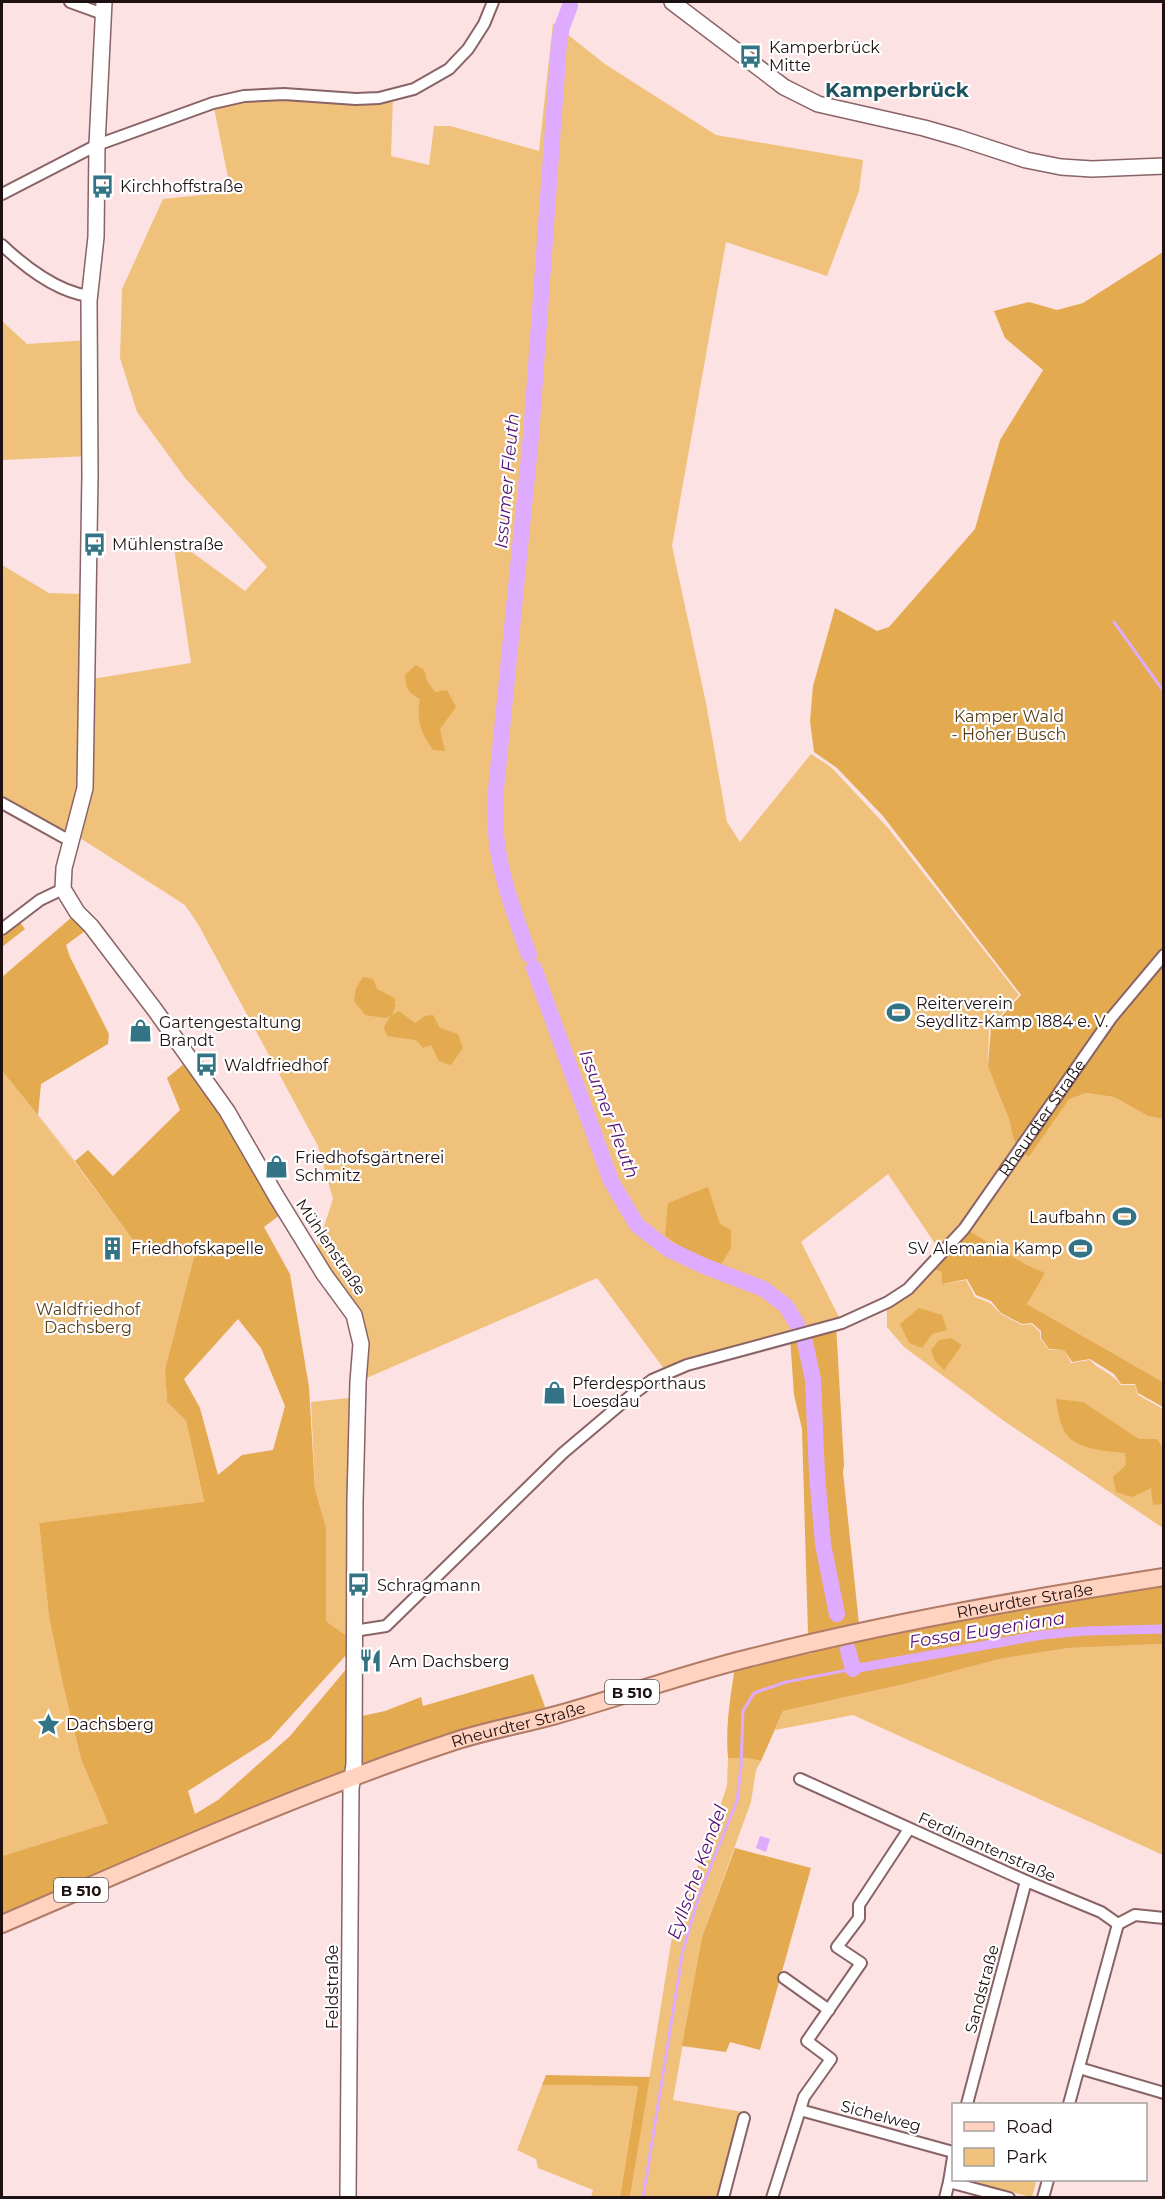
<svg xmlns="http://www.w3.org/2000/svg" width="1165" height="2199" viewBox="0 0 1165 2199" font-family="Montserrat,sans-serif">
<style>
.green{fill:#f0c17b}
.forest{fill:#e3aa50;fill-rule:evenodd}
.water{fill:#dfabfe}
.lines{fill:none;stroke-linecap:round;stroke-linejoin:round}
.stream{stroke:#dfabfe;stroke-width:3}
.canal{stroke:#dfabfe;stroke-width:9}
.river{stroke:#dfabfe;stroke-width:16}
.street-casing{stroke:#896365;stroke-width:14}
.secondary-casing{stroke:#896365;stroke-width:18}
.primary-casing{stroke:#b17c67;stroke-width:20}
.street{stroke:#fff;stroke-width:10}
.secondary{stroke:#fff;stroke-width:15}
.primary{stroke:#ffd3bf;stroke-width:16}
.labels{text-anchor:middle;dominant-baseline:central;stroke-width:4.5;stroke-linejoin:round;paint-order:stroke}
.shield{fill:#fff;stroke:#625859;stroke-width:1.5}
.shield-label{font-size:15px;font-weight:bold;fill:#1f1112}
.poi-label{font-size:16px;fill:#1f1112;stroke:#fff;text-anchor:start}
.park-label{font-size:16px;fill:#563e19;stroke:#fff}
.street-label{font-size:16px;fill:#1f1112;stroke:#fff}
.water-label{font-size:18px;font-style:italic;fill:#551374;stroke:#fff}
.quarter-label{font-size:20px;font-weight:bold;fill:#1e5362;stroke:#fff}
</style>
<rect width="100%" height="100%" fill="#fde2e3"/>
<!-- green -->
<path class="green" d="M553 23 605 64 716 135 863 160 859 191 827 276 726 242 672 546 706 703 727 822 740 842 811 754 831 767 888 828 1019 995 989 1028 988 1067 1010 1122 1012 1131 1029 1157 1069 1098 1086 1093 1114 1097 1148 1116 1163 1119V1382L1027 1304 1044 1273 1025 1264 942 1254 888 1174 801 1242 842 1323 667 1373 597 1278 362 1380 368 1349 365 1329 315 1254 333 1199 318 1146 198 924 185 905 80 838 91 790 92 679 191 663 174 548 178 542 245 591 267 567 185 478 137 412 120 358 122 289 163 199 231 192 213 103 244 96 393 95 391 156 429 165 434 126H450L539 151Z
M2 321 27 344 90 340 89 456 2 460Z
M2 565 49 593 82 594 80 783 66 833 2 797Z
M2 1071 77 1165 138 1247 196 1249 165 1369 167 1402 186 1421 204 1503 39 1523 49 1617 63 1685 81 1759 108 1823 2 1856Z
M929 1268 942 1272V1284L966 1280 975 1297 990 1303 1001 1314 1022 1325 1031 1324 1040 1332V1338L1049 1350H1064L1071 1363 1090 1360C1100 1371 1111 1372 1121 1385H1135L1138 1395 1163 1409V1528L1004 1421 904 1347 887 1327V1304Z
M349 1398 347 1636 326 1621V1527L315 1489 311 1402Z
M1163 1644V1855L853 1715 775 1730 783 1711 909 1683 998 1659 1069 1648Z
M728 1758H747L761 1761 756 1770 751 1802 702 1937 673 2100 743 2112 720 2197 630 2198 672 1937 724 1795 727 1785Z
M542 2085 638 2086 620 2197H591L593 2190 538 2168 536 2159 517 2150Z
M958 2180H1026L1036 2182 1032 2197Z"/>
<!-- forest -->
<path class="forest" d="M1163 252V1119L1148 1116 1114 1097 1086 1093 1069 1099 1029 1157C1016 1149 1012 1137 1010 1122L988 1067 991 1028 1021 995 883 816 837 768 814 752 810 721 813 686 835 608 877 631 889 627 975 529 1000 440 1043 370 1005 338 994 311 1029 302 1057 310 1083 303Z
M416 665 424 670 427 681 435 692 447 690 456 707 440 729 445 751 433 750C421 733 416 720 420 699 408 692 406 689 405 675Z
M72 917 85 931 66 945 70 957 109 1034 108 1044 41 1084 38 1115 75 1161 88 1150 113 1176 180 1110 167 1078 185 1063 226 1120 280 1215 264 1227 290 1274 309 1387 315 1489 326 1527V1621L347 1636V1654L270 1739 188 1791 195 1814 218 1800 290 1736 348 1667 353 1718 385 1711 421 1697 423 1706 533 1674 545 1707 499 1728 2 1918V1856L108 1823 81 1759 63 1685 49 1617 39 1523 204 1502 186 1421 167 1402 165 1369 196 1249 138 1247 77 1164 2 1071V977ZM238 1319 261 1348 285 1406 273 1450 242 1455 218 1475 200 1408 184 1379Z
M19 921 25 929 2 947V937Z
M363 977 373 979 377 989 396 999 394 1003 396 1005 392 1015 399 1011 415 1023 425 1016 433 1015 440 1028 458 1034 463 1048 451 1065 439 1061 431 1045 423 1048 416 1040 387 1036 384 1027 390 1016 385 1018 365 1015 354 1001 356 988Z
M708 1187 720 1224 731 1230V1248L717 1271 665 1236 668 1203Z
M969 1231 1025 1264 1045 1273 1027 1304 1163 1382V1407L1138 1393 1135 1384H1121L1114 1374 1090 1359 1072 1362 1064 1350 1049 1349 1041 1338V1331L1032 1323 1022 1324 1001 1313 991 1301 976 1295 967 1279 942 1284V1272L929 1268Z
M919 1308 942 1315 947 1330 932 1334 922 1348 909 1343 900 1324Z
M836 1324 844 1465 843 1472 860 1633 1163 1578V1644L1069 1648 999 1659 909 1683 783 1711 761 1761 747 1758H728C725 1725 731 1693 736 1661L810 1654 858 1634H808L802 1429 794 1395 790 1337Z
M951 1338 962 1345 944 1370 935 1361 931 1350 939 1340Z
M1056 1399 1083 1402 1139 1439H1157L1163 1448V1504L1153 1505 1151 1488 1132 1497 1116 1492 1113 1477 1126 1465 1125 1453C1107 1451 1079 1450 1067 1435 1059 1425 1058 1411 1056 1399Z
M735 1848 811 1868 760 2050 730 2042 726 2052 682 2046 702 1937Z
M546 2075 650 2077 630 2197H620L638 2086 542 2085Z"/>
<!-- water -->
<path class="water" d="M760 1836 770 1839 766 1852 756 1848Z"/>
<g class="lines">
<!-- stream -->
<path class="stream" d="M1114 622 1164 692
M643 2198 683 1950 700 1893 737 1801 741 1768 743 1711 754 1693 786 1682 853 1669"/>
<!-- canal -->
<path class="canal" d="M853 1669 1042 1635 1084 1631 1164 1629"/>
<!-- river -->
<path class="river" d="M529 955C510 900 493 860 495 800L531 436 559 43 562 27 570 6
M534 968 611 1181 637 1225 668 1249 704 1266 764 1289 786 1306 797 1324
M805 1342 813 1380 817 1475 823 1544 837 1614
M848 1650 853 1669"/>
<defs>
<g id="street">
<path d="M70 2 103 14"/>
<path d="M2 194 97 145 213 103 244 96 284 94 356 99 379 98 414 89 449 69 468 49 484 24 493 2"/>
<path d="M2 245C25 267 58 292 89 296"/>
<path d="M2 803 63 837 72 839"/>
<path d="M2 929 40 900 63 889"/>
<path id="s1" d="M354 1631 386 1626 563 1453 628 1398 652 1380 687 1365 842 1323 888 1302 908 1289 964 1229 1112 1017 1164 955"/>
<path d="M800 1779 1026 1881 1101 1912 1118 1924"/>
<path d="M909 1829 859 1905V1918L837 1947 861 1963 807 2041 831 2059 804 2097 800 2110 953 2152"/>
<path d="M1118 1924 1135 1915 1164 1918"/>
<path d="M784 1978 829 2010"/>
<path d="M1079 2068 1164 2093"/>
<path d="M967 2104 1026 1881"/>
<path d="M1069 2104 1118 1924"/>
<path d="M949 2182 1009 2198"/>
<path d="M723 2198 744 2118"/>
<path d="M772 2198 800 2110"/>
<path d="M945 2198 949 2182 954 2151"/>
<path d="M1043 2198 1048 2180"/>
</g>
<path id="secondary" d="M104 2 97 145 96 237 89 301 90 475 85 788 64 868 63 889 77 912 91 926 155 1010 227 1111 276 1196 324 1274 354 1315 361 1344 358 1382 355 1501 354 1764 351 1789 348 2198
M672 2 784 87 818 104 924 128 959 138 1026 160 1061 167 1092 169 1164 166"/>
<g id="primary">
<path id="s2" d="M2 1924C149 1861 296 1794 449 1743 484 1731 520 1725 556 1715 621 1697 684 1674 749 1658 886 1623 1025 1599 1164 1577"/>
</g>
</defs>
<!-- street casing -->
<use href="#street" class="street-casing"/>
<!-- secondary casing -->
<use href="#secondary" class="secondary-casing"/>
<!-- primary casing -->
<use href="#primary" class="primary-casing"/>
<!-- street -->
<use href="#street" class="street"/>
<!-- secondary -->
<use href="#secondary" class="secondary"/>
<!-- primary -->
<use href="#primary" class="primary"/>
</g>
<!-- icons -->
<defs>
<symbol id="bus-bare" viewBox="-9 -9 18 18"><path d="M-5-6H5V4H4V6H2V4H-2V6H-4V4H-5ZM-3.5-4V0h7V-4ZM-3.5 1.2v1.5H-2V1.2ZM2 1.2v1.5H3.5V1.2Z" fill="#327486" stroke="#fff" stroke-width="2.5" paint-order="stroke"/></symbol>
<symbol id="stadium-bare" viewBox="-9 -9 18 18"><path d="M0-5a6.5 5 0 1 0 0 10a6.5 5 0 1 0 0-10ZM-3.5-1.8h7v3.6h-7Z" fill="#327486" stroke="#fff" stroke-width="2.5" paint-order="stroke"/></symbol>
<symbol id="shop-bare" viewBox="-9 -9 18 18"><path d="M-5-2.5h2.3a2.7 3.5 0 0 1 5.4 0H5L5.5 6h-11ZM-1.5-2.5h3a1.5 2.3 0 0 0-3 0Z" fill="#327486" stroke="#fff" stroke-width="2.5" paint-order="stroke"/></symbol>
<symbol id="building-bare" viewBox="-9 -9 18 18"><path d="M-4-6H4V6H1V3H-1V6H-4ZM-2.5-4.3h1.7v1.8h-1.7ZM.8-4.3h1.7v1.8H.8ZM-2.5-1h1.7V.8h-1.7ZM.8-1h1.7V.8H.8Z" fill="#327486" stroke="#fff" stroke-width="2.5" paint-order="stroke"/></symbol>
<symbol id="restaurant-bare" viewBox="-9 -9 18 18"><path d="M-5-6h1v4h1v-4h1v4h1v-4h1v5L-1.5 .5V6h-2V.5L-5-1ZM5-6V6H3V1.5H1.5Q1.5-4 5-6Z" fill="#327486" stroke="#fff" stroke-width="2.5" paint-order="stroke"/></symbol>
<symbol id="sight-bare" viewBox="-9 -9 18 18"><path d="M0-6L1.8-2.2L6-1.7L2.9 1.2L3.7 5.4L0 3.3L-3.7 5.4L-2.9 1.2L-6-1.7L-1.8-2.2Z" fill="#327486" stroke="#fff" stroke-width="2.5" paint-order="stroke"/></symbol>
</defs>
<g fill-rule="evenodd">
<use href="#bus-bare" x="734" y="40" width="33" height="33"/>
<use href="#bus-bare" x="86" y="170" width="33" height="33"/>
<use href="#bus-bare" x="78" y="528" width="33" height="33"/>
<use href="#stadium-bare" x="882" y="996" width="33" height="33"/>
<use href="#shop-bare" x="124" y="1014" width="33" height="33"/>
<use href="#bus-bare" x="190" y="1048" width="33" height="33"/>
<use href="#shop-bare" x="260" y="1150" width="33" height="33"/>
<use href="#stadium-bare" x="1108" y="1200" width="33" height="33"/>
<use href="#building-bare" x="96" y="1232" width="33" height="33"/>
<use href="#stadium-bare" x="1064" y="1232" width="33" height="33"/>
<use href="#shop-bare" x="538" y="1376" width="33" height="33"/>
<use href="#bus-bare" x="342" y="1568" width="33" height="33"/>
<use href="#restaurant-bare" x="354" y="1644" width="33" height="33"/>
<use href="#sight-bare" x="32" y="1708" width="33" height="33"/>
</g>
<g class="labels">
<!-- shield labels -->
<g class="shield">
<rect x="605" y="1680" width="54" height="24" rx="4.5"/>
<rect x="54" y="1878" width="54" height="24" rx="4.5"/>
</g>
<g class="shield-label">
<text x="632" y="1692">B 510</text>
<text x="81" y="1890">B 510</text>
</g>
<!-- poi labels -->
<g class="poi-label">
<text x="769" y="47">Kamperbrück<tspan x="769" dy="18">Mitte</tspan></text>
<text x="120" y="186">Kirchhoffstraße</text>
<text x="112" y="544">Mühlenstraße</text>
<text x="916" y="1003">Reiterverein<tspan x="916" dy="18">Seydlitz-Kamp 1884 e. V.</tspan></text>
<text x="159" y="1022">Gartengestaltung<tspan x="159" dy="18">Brandt</tspan></text>
<text x="224" y="1065">Waldfriedhof</text>
<text x="295" y="1157">Friedhofsgärtnerei<tspan x="295" dy="18">Schmitz</tspan></text>
<text x="1106" y="1217" text-anchor="end">Laufbahn</text>
<text x="131" y="1248">Friedhofskapelle</text>
<text x="1062" y="1248" text-anchor="end">SV Alemania Kamp</text>
<text x="572" y="1383">Pferdesporthaus<tspan x="572" dy="18">Loesdau</tspan></text>
<text x="377" y="1585">Schragmann</text>
<text x="389" y="1661">Am Dachsberg</text>
<text x="66" y="1724">Dachsberg</text>
</g>
<!-- park labels -->
<g class="park-label">
<text x="1009" y="716">Kamper Wald<tspan x="1009" dy="18">- Hoher Busch</tspan></text>
<text x="88" y="1309">Waldfriedhof<tspan x="88" dy="18">Dachsberg</tspan></text>
</g>
<!-- street labels -->
<g class="street-label">
<text stroke="none"><textPath href="#s1" startOffset="886">Rheurdter Straße</textPath></text>
<text transform="translate(331 1247) rotate(56)">Mühlenstraße</text>
<text stroke="none"><textPath href="#s2" startOffset="1076">Rheurdter Straße</textPath></text>
<text stroke="none"><textPath href="#s2" startOffset="554">Rheurdter Straße</textPath></text>
<text transform="translate(987 1847) rotate(24)">Ferdinantenstraße</text>
<text transform="translate(332 1987) rotate(-90)">Feldstraße</text>
<text transform="translate(982 1989) rotate(-75)">Sandstraße</text>
<text transform="translate(881 2116) rotate(15)">Sichelweg</text>
</g>
<!-- water labels -->
<g class="water-label">
<text transform="translate(507 481) rotate(-85)">Issumer Fleuth</text>
<text transform="translate(609 1114) rotate(69)">Issumer Fleuth</text>
<text transform="translate(987 1630) rotate(-9)">Fossa Eugeniana</text>
<text transform="translate(697 1872) rotate(-70)">Eyllsche Kendel</text>
</g>
<!-- quarter labels -->
<g class="quarter-label">
<text x="897" y="90">Kamperbrück</text>
</g>
</g>
<!-- border -->
<rect width="1165" height="2199" fill="none" stroke="#1f1112" stroke-width="6"/>
<!-- legend -->
<rect x="952" y="2103" width="195" height="78" fill="#ffffff" stroke="#a5a0a0" stroke-width="1.5"/>
<rect x="964" y="2122" width="30" height="9" fill="#ffd3bf" stroke="#a5a0a0" stroke-width="1.5"/>
<text x="1006" y="2133" font-size="18" fill="#1f1112">Road</text>
<rect x="964" y="2148" width="30" height="18" fill="#f0c17b" stroke="#a5a0a0" stroke-width="1.5"/>
<text x="1006" y="2163" font-size="18" fill="#1f1112">Park</text>
</svg>
